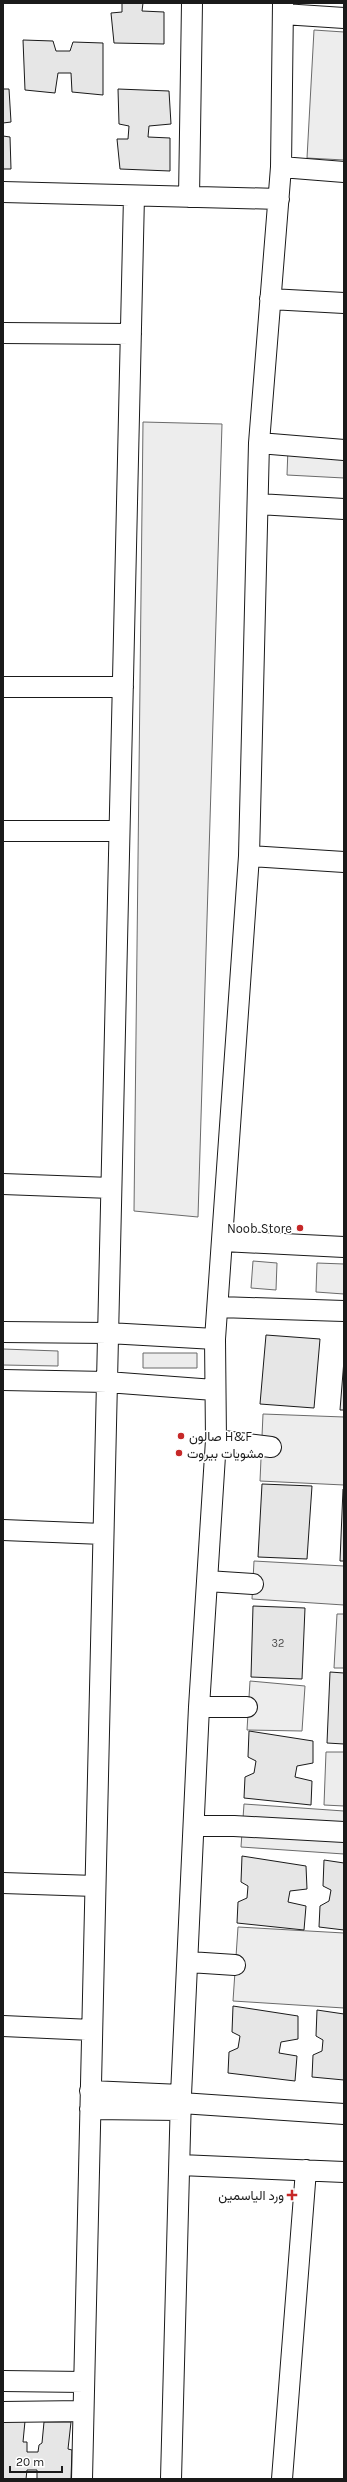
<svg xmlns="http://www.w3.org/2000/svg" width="347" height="2482" viewBox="0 0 347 2482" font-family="Karla,Vazirmatn,sans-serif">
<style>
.built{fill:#ededed;stroke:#6a6a6a}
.building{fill:#e6e6e6;stroke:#1a1a1a}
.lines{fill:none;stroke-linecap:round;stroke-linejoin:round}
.minor-casing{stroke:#1a1a1a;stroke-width:22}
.minor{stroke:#fff;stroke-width:20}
.poi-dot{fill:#c62828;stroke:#fff;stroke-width:1.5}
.labels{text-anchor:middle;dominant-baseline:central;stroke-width:3;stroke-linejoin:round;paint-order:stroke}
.number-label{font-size:11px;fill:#4d4d4d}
.poi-label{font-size:13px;fill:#1a1a1a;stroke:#fff;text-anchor:end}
</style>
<rect width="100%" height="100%" fill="#fff"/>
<!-- built -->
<path class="built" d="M314 30 344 32V160L307 158Z
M143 422 222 424 198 1217 134 1211Z
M288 448 344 451V478L287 475Z
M253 1261 277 1263 276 1290 251 1288Z
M317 1263 344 1264V1294L316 1292Z
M3 1349 58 1351V1366L3 1365Z
M143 1353H197V1368H143Z
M263 1414 344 1417V1485L260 1481Z
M254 1561 344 1566V1605L252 1599Z
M337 1614H344V1668H334Z
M250 1681 305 1686 302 1731 247 1730Z
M326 1752H344V1806L324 1805Z
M244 1804 344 1811V1854L241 1847Z
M238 1927 344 1933V2008L233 2001Z"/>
<!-- building -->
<path class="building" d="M122 3H143L142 11 164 12V44L114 43 111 13 122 12Z
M23 40 53 41 56 51H70L73 42 103 43V95L72 92 71 73H58L55 93 25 90Z
M3 89H9L11 122 3 123Z
M118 89 169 91 171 124 149 126 148 137 170 138V171L120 169 117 139H128L129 126 119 124Z
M3 136 10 137 11 169H3Z
M266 1335 320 1339 314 1408 260 1404Z
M344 1360V1410H340Z
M262 1484 312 1486 307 1559 258 1557Z
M343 1489H344V1561H340Z
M253 1606 305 1608 302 1679 251 1677Z
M330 1672 344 1673V1744L327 1743Z
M249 1731 313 1741V1763L297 1766 295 1777 312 1781 311 1805 244 1798 245 1777 254 1773 256 1761 248 1757Z
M242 1856 306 1866 307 1889 290 1891 288 1902 306 1906 304 1930 237 1923 238 1902 247 1898 248 1886 241 1882Z
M324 1860 344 1863V1930L319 1927 320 1906 329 1901 331 1890 323 1886Z
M233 2006 298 2016V2039L281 2042 279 2053 297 2056 295 2081 228 2073 229 2052 238 2048 240 2036 232 2032Z
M317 2010 344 2014V2080L312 2077 313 2055 322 2051 323 2040 316 2036Z
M3 2420 25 2421 23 2442H27V2452H38L39 2445 42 2443 44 2422H71L68 2449 72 2450 71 2479H37V2470H27L26 2479H3Z"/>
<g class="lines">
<defs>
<path id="minor" d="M283 14 344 18
M281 167 344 172
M3 192 279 199
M189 197 192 3
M270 299 344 303
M3 333 131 334
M259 443 344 450
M258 504 344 509
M3 687H123
M3 831H119
M249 856 344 862
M3 1184 111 1188
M223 1241 344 1247
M219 1307 344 1311
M3 1332 108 1333 215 1339
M3 1380 107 1382 214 1390
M216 1440 271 1447
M3 1530 103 1534
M207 1581 253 1584
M199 1707H247
M194 1826H234L344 1832
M3 1883 95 1886
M189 1962 235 1965
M3 2026 92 2030
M90 2091 181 2095
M181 2103 344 2114
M90 2109 181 2110
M180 2165 344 2172
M3 2381 84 2382
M3 2412 83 2411
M82 2479 134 196
M171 2479 181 2095 199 1707 216 1440 215 1339 249 856 259 443 281 167 283 3
M282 2479 306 2170"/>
</defs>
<!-- minor casing -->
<use href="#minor" class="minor-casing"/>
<!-- minor -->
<use href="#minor" class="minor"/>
</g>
<!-- markers -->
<g class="poi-dot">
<circle cx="300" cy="1228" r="4"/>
<circle cx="181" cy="1436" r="4"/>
<circle cx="179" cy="1453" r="4"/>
<path d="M290 2189h4v4h4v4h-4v4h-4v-4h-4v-4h4z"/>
</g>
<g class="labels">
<!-- number labels -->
<g class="number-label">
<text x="278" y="1643">32</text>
</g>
<!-- poi labels -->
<g class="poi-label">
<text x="292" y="1228">Noob Store</text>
<text x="189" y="1436" text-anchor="start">صالون H&amp;F</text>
<text x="187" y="1453" text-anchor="start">مشويات بيروت</text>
<text x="284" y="2195">ورد الياسمين</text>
</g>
</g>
<!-- border -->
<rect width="347" height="2482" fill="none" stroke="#1a1a1a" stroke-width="8"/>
<!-- scale -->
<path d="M10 2466v6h52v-6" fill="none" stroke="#1a1a1a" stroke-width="2"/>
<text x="16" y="2466" font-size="12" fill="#1a1a1a" stroke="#ffffff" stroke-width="3" paint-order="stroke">20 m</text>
</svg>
